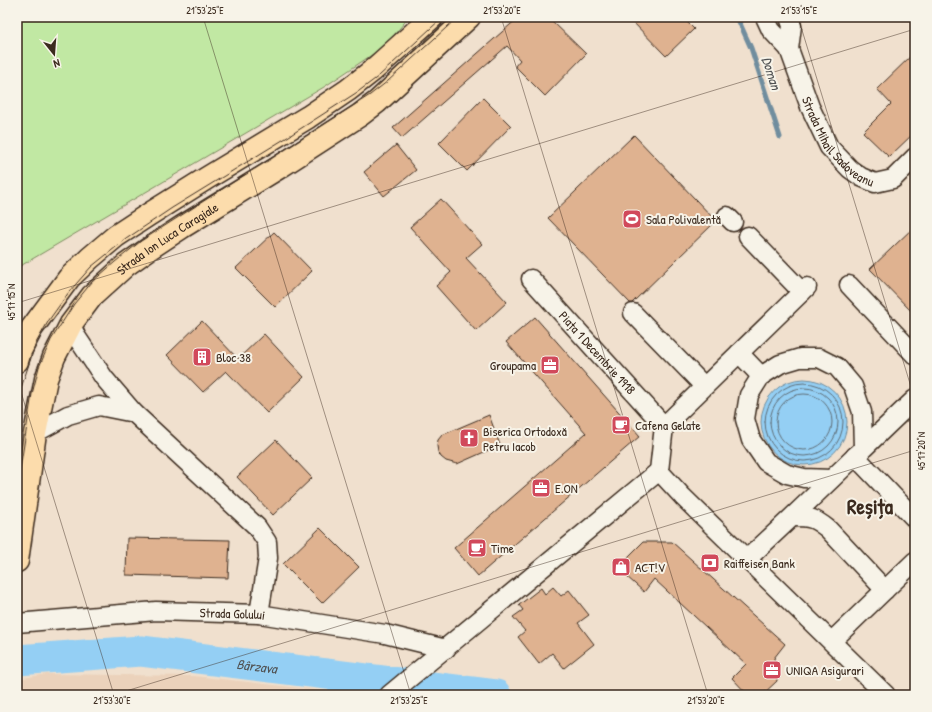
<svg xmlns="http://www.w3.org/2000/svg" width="932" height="712" viewBox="0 0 932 712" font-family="'Patrick Hand',sans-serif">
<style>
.built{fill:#ebd2bb}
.green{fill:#c1e8a3;stroke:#7e8960}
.water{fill:#94cff4;stroke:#708d9e}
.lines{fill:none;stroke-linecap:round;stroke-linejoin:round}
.shore{stroke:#5f6c74;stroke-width:1}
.stream{stroke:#708d9e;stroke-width:5}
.river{stroke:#94cff4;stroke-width:31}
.building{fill:#dfb290;stroke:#3b2a1e}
.minor-casing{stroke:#3b2a1e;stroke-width:21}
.major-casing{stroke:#3b2a1e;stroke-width:25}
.minor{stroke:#f7f3e8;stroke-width:18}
.major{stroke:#fcdcac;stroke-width:22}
.tram{stroke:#3b2a1e;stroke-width:1}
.ticks{fill:none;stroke:#3b2a1e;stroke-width:1;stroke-opacity:0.45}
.labels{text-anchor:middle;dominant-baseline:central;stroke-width:4;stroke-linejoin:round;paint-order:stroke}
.street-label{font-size:13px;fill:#3b2a1e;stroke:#f7f3e8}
.poi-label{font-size:13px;fill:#3b2a1e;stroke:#f7f3e8;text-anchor:start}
.water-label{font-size:14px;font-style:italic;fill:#515354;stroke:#f7f3e8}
.town-label{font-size:21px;font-weight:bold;fill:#3b2a1e;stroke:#f7f3e8}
.neatline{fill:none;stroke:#3b2a1e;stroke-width:1.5}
.ticks-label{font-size:10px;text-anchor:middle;fill:#3b2a1e}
</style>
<rect width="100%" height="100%" fill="#f0e0ce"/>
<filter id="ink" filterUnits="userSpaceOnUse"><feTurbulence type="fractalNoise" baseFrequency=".025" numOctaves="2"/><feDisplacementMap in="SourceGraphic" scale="8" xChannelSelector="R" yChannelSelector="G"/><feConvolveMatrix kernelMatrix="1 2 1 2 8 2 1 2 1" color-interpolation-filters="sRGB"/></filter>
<g filter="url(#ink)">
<!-- built -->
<path class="built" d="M47 674 194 676 363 695H17V679Z"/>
<!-- green -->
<path class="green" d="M17 17H409L385 46 324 87 17 268Z"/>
<!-- water -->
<path class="water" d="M761 422a43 43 0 1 1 86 0a43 43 0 1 1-86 0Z"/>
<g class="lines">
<!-- shore -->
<path class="shore" d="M765 422a39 39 0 1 1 78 0a39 39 0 1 1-78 0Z
M770 422a34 34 0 1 1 68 0a34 34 0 1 1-68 0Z
M776 422a28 28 0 1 1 56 0a28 28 0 1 1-56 0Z"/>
<!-- stream -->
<path class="stream" d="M737 17 751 48 780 137"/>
<!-- river -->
<path class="river" id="s1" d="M17 660 141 651 496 695"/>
</g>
<!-- building -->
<path class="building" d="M519 17H548L586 54 545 96 515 66 520 60 507 46 402 138 393 128Z
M628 17H682L694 29 666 56Z
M915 52V132L889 157 863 132 891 104 877 89Z
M483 98 511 126 467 171 439 143Z
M634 135 716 221 632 303H630L548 218Z
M396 145 416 170 384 196 364 172Z
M441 199 482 244 466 258 507 302 476 331 436 286 451 272 410 227Z
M915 226V315L870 269Z
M274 232 312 271 275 307 236 268Z
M535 317 640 436 478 576 454 548 586 433 506 342Z
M202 321 238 359 264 334 304 377 267 413 226 371 203 392 167 355Z
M489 415 500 445 457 464 446 461 441 457 438 452 437 446 438 440 442 435Z
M276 440 312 478 273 515 237 477Z
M320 528 359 567 322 603 283 564Z
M127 538 230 540 228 578 126 575Z
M643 542H672L785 644 774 658 777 681 762 695H748L732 678 746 664 654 579 644 592 617 568Z
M553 587 561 596 569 590 589 615 578 623 594 644 564 668 552 653 539 664 518 637 525 631 513 617 523 610 519 605 541 588 545 594Z"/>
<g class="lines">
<defs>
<g id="minor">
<path d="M765 17 771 30 789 49"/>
<path id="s2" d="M789 17 792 26 789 49 810 107 829 147 850 169 861 177 875 183 893 179 915 157"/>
<path d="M727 216 733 222"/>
<path d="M748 236 802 292"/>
<path id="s3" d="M531 279 664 426 659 471 683 497 886 695"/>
<path d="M849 285 915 355"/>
<path d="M633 313 704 386"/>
<path d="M71 324 76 336 104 378 134 413 257 527 267 542 268 558 259 614"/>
<path d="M739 353 761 376"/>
<path d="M664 426 807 287"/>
<path d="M35 433 68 415 99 406 134 413"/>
<path d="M855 456 915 519"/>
<path d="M831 479 804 478 787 474 766 462 751 440 745 419 749 395 761 376 780 364 800 358H819L837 367 853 386 862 412 863 448"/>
<path d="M793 517C811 517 814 518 828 529L885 590"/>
<path d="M747 559C804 507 859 452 915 399"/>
<path id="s4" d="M17 623 156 611 259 614 385 634 446 649"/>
<path d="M832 641 915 561"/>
<path d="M389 695 659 471"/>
</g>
<g id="major">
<path d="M17 361 20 351 32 328 69 278 90 258 116 236 148 215 207 178 308 117 348 90 372 71 432 17"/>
<path id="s5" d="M17 561 35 433 46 379 54 357 71 324 92 296 126 265 150 248 182 227 278 168 360 115 377 102 469 17"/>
</g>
</defs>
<!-- minor casing -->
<use href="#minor" class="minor-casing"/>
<!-- major casing -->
<use href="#major" class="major-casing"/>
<!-- minor -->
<use href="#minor" class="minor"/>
<!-- major -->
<use href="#major" class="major"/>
<!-- tram -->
<path class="tram" d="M17 405 20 391 36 343 49 320 69 292 91 267 126 239 172 208 286 138 359 91 379 76 443 17
M17 488 32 394 39 367 51 340 74 304 92 282 115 262 141 241 370 95 388 81 458 17"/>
</g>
</g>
<!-- ticks -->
<path class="ticks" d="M203 17 411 695M501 17 708 695M798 17 915 400M17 303 915 29M17 379 114 695M113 695 915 450"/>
<!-- icons -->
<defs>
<symbol id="stadium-square" viewBox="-11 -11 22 22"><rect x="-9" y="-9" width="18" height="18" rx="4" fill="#d1495b" stroke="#f7f3e8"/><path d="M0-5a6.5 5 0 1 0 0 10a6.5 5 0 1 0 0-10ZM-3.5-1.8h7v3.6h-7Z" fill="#fff"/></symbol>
<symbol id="building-square" viewBox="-11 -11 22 22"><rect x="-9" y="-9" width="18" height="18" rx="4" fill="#d1495b" stroke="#f7f3e8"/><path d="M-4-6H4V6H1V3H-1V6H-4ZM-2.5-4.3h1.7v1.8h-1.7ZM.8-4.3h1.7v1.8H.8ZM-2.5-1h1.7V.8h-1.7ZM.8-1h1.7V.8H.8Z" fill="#fff"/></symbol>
<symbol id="office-square" viewBox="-11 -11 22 22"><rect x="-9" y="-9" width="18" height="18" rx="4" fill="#d1495b" stroke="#f7f3e8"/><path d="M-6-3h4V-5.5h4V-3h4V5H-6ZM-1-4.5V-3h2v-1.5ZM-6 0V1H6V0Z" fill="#fff"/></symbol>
<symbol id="cafe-square" viewBox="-11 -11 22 22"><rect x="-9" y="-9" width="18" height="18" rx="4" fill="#d1495b" stroke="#f7f3e8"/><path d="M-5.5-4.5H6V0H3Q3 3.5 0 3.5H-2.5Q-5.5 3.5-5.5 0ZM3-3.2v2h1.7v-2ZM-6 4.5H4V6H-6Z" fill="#fff"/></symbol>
<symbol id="church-square" viewBox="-11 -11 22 22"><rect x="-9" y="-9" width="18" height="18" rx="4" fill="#d1495b" stroke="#f7f3e8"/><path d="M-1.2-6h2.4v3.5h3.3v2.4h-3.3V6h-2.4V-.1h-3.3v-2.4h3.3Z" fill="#fff"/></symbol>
<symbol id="bank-square" viewBox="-11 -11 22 22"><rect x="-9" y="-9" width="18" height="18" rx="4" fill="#d1495b" stroke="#f7f3e8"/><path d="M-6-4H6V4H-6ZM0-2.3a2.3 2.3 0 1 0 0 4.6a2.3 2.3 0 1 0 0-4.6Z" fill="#fff"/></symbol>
<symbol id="shop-square" viewBox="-11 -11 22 22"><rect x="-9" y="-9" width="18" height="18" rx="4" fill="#d1495b" stroke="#f7f3e8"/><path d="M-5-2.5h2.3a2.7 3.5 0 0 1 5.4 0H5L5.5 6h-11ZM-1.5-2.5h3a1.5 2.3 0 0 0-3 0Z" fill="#fff"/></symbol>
</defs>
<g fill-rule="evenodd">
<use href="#stadium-square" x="621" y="208" width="22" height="22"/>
<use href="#building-square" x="191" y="346" width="22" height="22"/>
<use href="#office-square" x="539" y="354" width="22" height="22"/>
<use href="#cafe-square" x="610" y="414" width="22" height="22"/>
<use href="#church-square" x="458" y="427" width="22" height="22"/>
<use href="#office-square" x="530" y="477" width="22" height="22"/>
<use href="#cafe-square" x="466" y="537" width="22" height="22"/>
<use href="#bank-square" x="699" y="552" width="22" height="22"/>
<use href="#shop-square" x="610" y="556" width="22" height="22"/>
<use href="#office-square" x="761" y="659" width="22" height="22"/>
</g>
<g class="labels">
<!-- street labels -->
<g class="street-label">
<text stroke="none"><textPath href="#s2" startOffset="140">Strada Mihail Sadoveanu</textPath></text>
<text stroke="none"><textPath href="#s5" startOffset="375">Strada Ion Luca Caragiale</textPath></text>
<text stroke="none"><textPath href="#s3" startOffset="99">Piața 1 Decembrie 1918</textPath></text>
<text stroke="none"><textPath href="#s4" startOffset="216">Strada Golului</textPath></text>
</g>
<!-- poi labels -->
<g class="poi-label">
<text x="646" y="219">Sala Polivalentă</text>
<text x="216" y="357">Bloc 38</text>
<text x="536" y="365" text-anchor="end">Groupama</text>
<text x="635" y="425">Cafena Gelate</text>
<text x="483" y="431">Biserica Ortodoxă<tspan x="483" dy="15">Petru Iacob</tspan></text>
<text x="555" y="488">E.ON</text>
<text x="491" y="548">Time</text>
<text x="724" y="563">Raiffeisen Bank</text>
<text x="635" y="567">ACT!V</text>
<text x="786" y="670">UNIQA Asigurari</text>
</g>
<!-- water labels -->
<g class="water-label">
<text transform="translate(772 73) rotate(72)">Doman</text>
<text stroke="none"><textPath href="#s1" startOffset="241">Bârzava</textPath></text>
</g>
<!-- town labels -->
<g class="town-label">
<text x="870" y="506">Reșița</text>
</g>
</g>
<!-- margin -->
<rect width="932" height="712" fill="none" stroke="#f7f3e8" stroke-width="44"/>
<!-- north arrow -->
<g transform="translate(54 54) rotate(163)" stroke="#f7f3e8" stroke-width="3" paint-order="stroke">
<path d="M0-3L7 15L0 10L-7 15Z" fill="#3b2a1e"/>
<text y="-6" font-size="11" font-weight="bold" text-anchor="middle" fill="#3b2a1e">N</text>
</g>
<rect x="22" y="22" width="888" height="668" class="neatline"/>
<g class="ticks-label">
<text x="205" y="14">21°53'25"E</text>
<text x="502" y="14">21°53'20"E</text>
<text x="799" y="14">21°53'15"E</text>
<text transform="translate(11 302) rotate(-90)" y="4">45°17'15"N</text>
<text transform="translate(921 451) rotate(-90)" y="4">45°17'20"N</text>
<text x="112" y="704">21°53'30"E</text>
<text x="409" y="704">21°53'25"E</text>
<text x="706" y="704">21°53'20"E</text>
</g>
</svg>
